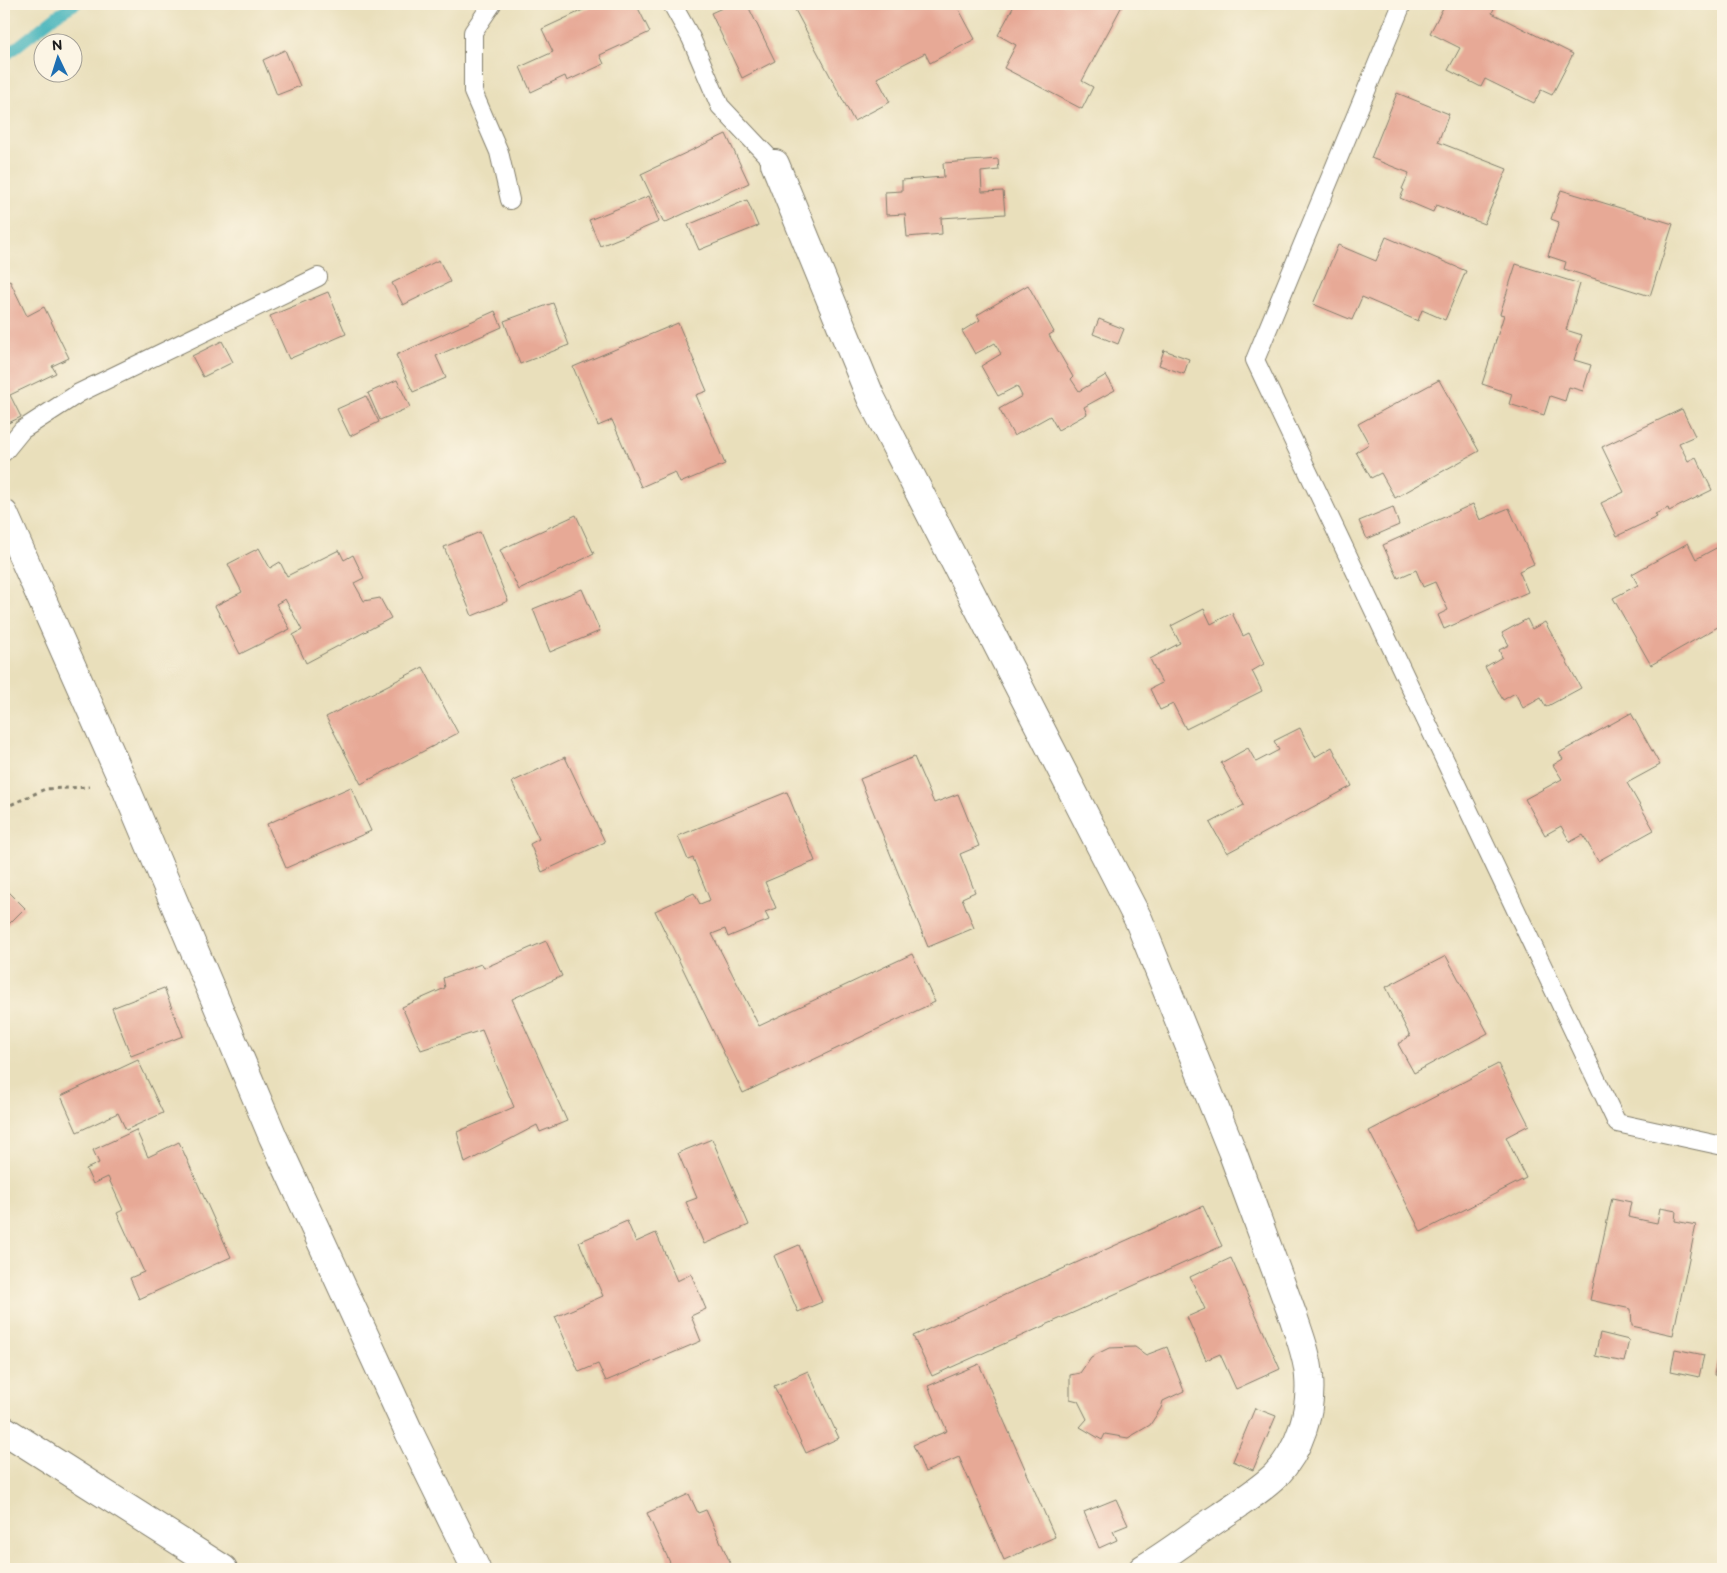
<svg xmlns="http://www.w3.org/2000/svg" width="1727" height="1573" viewBox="0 0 1727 1573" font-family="'Balsamiq Sans',sans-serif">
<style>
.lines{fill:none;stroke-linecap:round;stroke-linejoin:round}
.stream{stroke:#44b4bb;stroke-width:11}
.building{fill:#e7a996}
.service-casing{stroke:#827e6c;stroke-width:20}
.minor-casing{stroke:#827e6c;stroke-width:30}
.path{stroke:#827e6c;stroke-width:3;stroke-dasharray:4 4;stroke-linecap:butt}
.service{stroke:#fff;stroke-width:18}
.minor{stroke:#fff;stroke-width:28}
</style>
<rect width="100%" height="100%" fill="#fcf5e5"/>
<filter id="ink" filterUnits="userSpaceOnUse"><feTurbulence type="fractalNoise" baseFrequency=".02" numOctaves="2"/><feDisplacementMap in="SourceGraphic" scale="10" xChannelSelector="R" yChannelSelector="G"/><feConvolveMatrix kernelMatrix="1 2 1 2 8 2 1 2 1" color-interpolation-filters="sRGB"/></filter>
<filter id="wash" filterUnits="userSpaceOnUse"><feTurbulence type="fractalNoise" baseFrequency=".0096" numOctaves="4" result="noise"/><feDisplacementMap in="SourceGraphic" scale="20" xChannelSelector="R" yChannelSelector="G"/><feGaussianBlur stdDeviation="1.12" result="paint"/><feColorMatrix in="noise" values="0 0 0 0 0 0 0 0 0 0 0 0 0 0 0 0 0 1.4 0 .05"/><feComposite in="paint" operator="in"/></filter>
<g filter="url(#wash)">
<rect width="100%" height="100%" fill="#e9dfbb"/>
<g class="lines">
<!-- stream -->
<path class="stream" d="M4 57 57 15 76 4"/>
</g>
<g id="blocks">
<!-- building -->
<path class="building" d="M596 4H636L650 32 600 55 604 64 567 81 565 76 531 92 520 67 553 52 542 29Z
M731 4H747L775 61 742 78 711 13Z
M792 4H956L975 39 930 63 925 53 877 78 890 102 854 121Z
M1015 4H1123L1082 81 1093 87 1082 109 1004 68 1016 45 998 35Z
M1440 4H1496L1492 13 1573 54 1552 95 1541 90 1534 103 1485 79 1481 87 1448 70 1460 48 1430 33 1444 6Z
M285 50 300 86 277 95 263 60Z
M1397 93 1449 114 1438 142 1507 169 1484 224 1436 205 1433 212 1400 198 1404 190 1402 189 1409 173 1371 158Z
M726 134 749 183 664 223 641 174Z
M998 159 999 170 981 172 982 192 1003 191 1005 214 941 218 942 234 907 237 905 214 886 215 885 192 902 191V180L944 177 943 163Z
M1561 190 1673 224 1650 296 1564 269 1566 262 1548 256 1559 222 1551 219Z
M649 196 659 222 600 246 589 220Z
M747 200 758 226 699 250 688 225Z
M1386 237 1466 271 1445 320 1422 310 1418 321 1362 297 1352 320 1313 304 1338 245 1376 261Z
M439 260 450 282 403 305 392 283Z
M1516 264 1580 284 1566 330 1582 335 1574 360 1591 365 1583 391 1569 387 1565 401 1550 396 1544 415 1509 404 1512 394 1482 384 1504 315 1500 314Z
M10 281 27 316 44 307 69 358 52 366 56 373 10 395 21 417 4 425V284Z
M1028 285 1054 332 1049 335 1073 377 1071 379 1079 391 1106 375 1115 390 1084 407 1087 414 1058 430 1050 416 1014 436 999 409 1022 396 1017 386 998 396 981 366 1001 354 995 343 975 354 962 331 980 320 977 315Z
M328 292 346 334 289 359 270 316Z
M553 303 569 345 520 364 504 321Z
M495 311 502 327 436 356 446 378 413 392 396 355Z
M1099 319 1124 329 1118 344 1093 334Z
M678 323 707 391 696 395 725 464 680 483 675 472 641 487 612 420 598 426 573 367Z
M222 341 233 362 203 377 192 356Z
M1164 350 1189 359 1184 374 1159 365Z
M397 380 410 407 380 420 368 393Z
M1439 380 1479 451 1395 498 1381 473 1371 478 1356 452 1369 444 1358 424Z
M366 396 379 422 350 436 337 409Z
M1682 409 1695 436 1679 443 1688 461 1696 457 1712 490 1669 511 1668 508 1655 514 1657 517 1617 536 1601 503 1624 492 1602 447Z
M1473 504 1480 520 1509 508 1534 564 1519 571 1528 592 1444 629 1438 615 1448 610 1435 582 1423 587 1416 570 1398 578 1383 545Z
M1393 507 1399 525 1367 539 1359 521Z
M576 515 594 554 519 590 500 550Z
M480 532 508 601 472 616 444 547Z
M1688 543 1696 559 1718 547 1723 556V624L1651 665 1613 598 1638 585 1632 574Z
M259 548 270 568 280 562 287 576 339 550 344 560 353 555 364 578 354 583 364 601 380 598 391 618 306 663 293 635 302 630 285 599 276 604 290 629 240 654 215 606 242 592 228 564Z
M582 589 600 631 550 652 533 609Z
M1204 609 1211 624 1232 613 1243 636 1249 633 1264 664 1252 671 1262 691 1186 729 1173 704 1160 710 1150 689 1162 683 1150 659 1180 643 1171 626Z
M1527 619 1532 629 1545 622 1581 688 1546 707 1541 698 1523 708 1515 693 1503 700 1485 667 1502 657 1499 650 1509 645 1502 633Z
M423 667 458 733 361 784 326 717Z
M1631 713 1660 765 1627 783 1654 830 1598 861 1583 835 1570 842 1561 826 1545 835 1525 799 1562 779 1553 765 1563 759 1559 753Z
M1300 728 1315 757 1332 747 1352 786 1227 853 1210 823 1244 805 1221 763 1248 748 1256 762 1279 750 1274 741Z
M565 757 605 842 542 872 530 844 539 839 512 782Z
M914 757 934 803 958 794 979 846 960 854 975 892 962 898 974 928 928 947 860 779Z
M351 787 371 831 286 868 267 824Z
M787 792 815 861 765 882 776 908 765 912 769 920 728 937 725 929 712 934 759 1026 912 954 935 1002 743 1093 655 911 694 893 700 904 710 900 693 858 688 860 678 836Z
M4 887 25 908 4 929Z
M546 941 562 976 512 999 567 1121 540 1132 537 1125 465 1163 457 1132 514 1107 482 1030 421 1050 402 1007 445 988 443 978 481 964 484 968Z
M1446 956 1488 1033 1414 1073 1398 1044 1410 1036 1386 987Z
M164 988 183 1036 131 1056 112 1008Z
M138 1060 163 1113 126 1130 118 1113 77 1132 61 1096Z
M1498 1064 1529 1125 1506 1137 1526 1178 1421 1232 1369 1131Z
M136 1130 148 1157 179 1142 231 1257 139 1299 130 1278 144 1272 117 1213 123 1210 108 1177 93 1184 86 1169 99 1163 93 1150Z
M712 1139 749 1225 704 1244 686 1202 697 1198 678 1153Z
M1612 1198 1631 1202 1628 1217 1657 1223 1660 1208 1676 1211 1675 1221 1696 1225 1673 1335 1632 1326 1631 1309 1590 1300Z
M1203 1206 1222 1246 932 1376 913 1336Z
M627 1221 636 1242 656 1233 677 1281 691 1274 706 1309 691 1316 701 1341 606 1381 598 1364 579 1372 555 1317 603 1296 579 1242Z
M799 1245 822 1302 798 1312 774 1256Z
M1231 1258 1280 1369 1236 1389 1220 1354 1206 1360 1187 1317 1205 1309 1190 1277Z
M1600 1333 1629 1340 1624 1362 1595 1356Z
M1135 1347 1146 1355 1167 1347 1184 1391 1163 1401 1161 1408 1150 1425 1128 1438 1105 1434 1102 1440 1080 1427 1087 1419 1078 1401 1070 1399V1375L1080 1373 1091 1357 1109 1348Z
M1675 1349 1704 1355 1699 1377 1671 1371Z
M1719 1350 1723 1351V1377L1714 1375Z
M979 1364 1055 1537 1004 1560 959 1457 925 1472 913 1445 947 1431 928 1386Z
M808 1371 839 1438 806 1453 774 1386Z
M1255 1408 1276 1416 1253 1470 1233 1461Z
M689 1494 698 1513 706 1510 733 1569H673L647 1513Z
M1116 1499 1128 1525 1113 1531 1117 1540 1099 1548 1084 1512Z"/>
</g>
</g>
<g filter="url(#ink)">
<use href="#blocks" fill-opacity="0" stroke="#827e6c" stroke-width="1"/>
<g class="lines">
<defs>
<path id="service" d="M492 4 473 32V92L499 152 510 200
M672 4 691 38 720 106 775 164
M1402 4 1255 360 1617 1123 1723 1146
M4 452 22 430 79 393 318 277"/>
<path id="minor" d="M775 164 871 398 1139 921 1232 1151 1294 1319C1300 1337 1308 1358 1309 1377 1312 1411 1300 1450 1276 1475 1260 1491 1239 1503 1221 1516 1195 1533 1170 1553 1143 1569
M4 514 125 786 273 1137 409 1432 476 1569
M4 1430 223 1569"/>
</defs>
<!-- service casing -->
<use href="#service" class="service-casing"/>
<!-- minor casing -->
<use href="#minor" class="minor-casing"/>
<!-- path -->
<path class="path" d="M4 808 45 789 89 787"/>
<!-- service -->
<use href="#service" class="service"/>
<!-- minor -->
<use href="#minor" class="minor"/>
</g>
</g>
<!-- margin -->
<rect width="1727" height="1573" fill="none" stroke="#fcf5e5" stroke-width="20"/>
<!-- north arrow -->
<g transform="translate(58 58) rotate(356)"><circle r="24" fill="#fcf5e5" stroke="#a29e95"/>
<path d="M0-4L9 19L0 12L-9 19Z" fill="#1f6fb2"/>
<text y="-8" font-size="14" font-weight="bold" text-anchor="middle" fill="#1c1c1c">N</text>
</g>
</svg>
